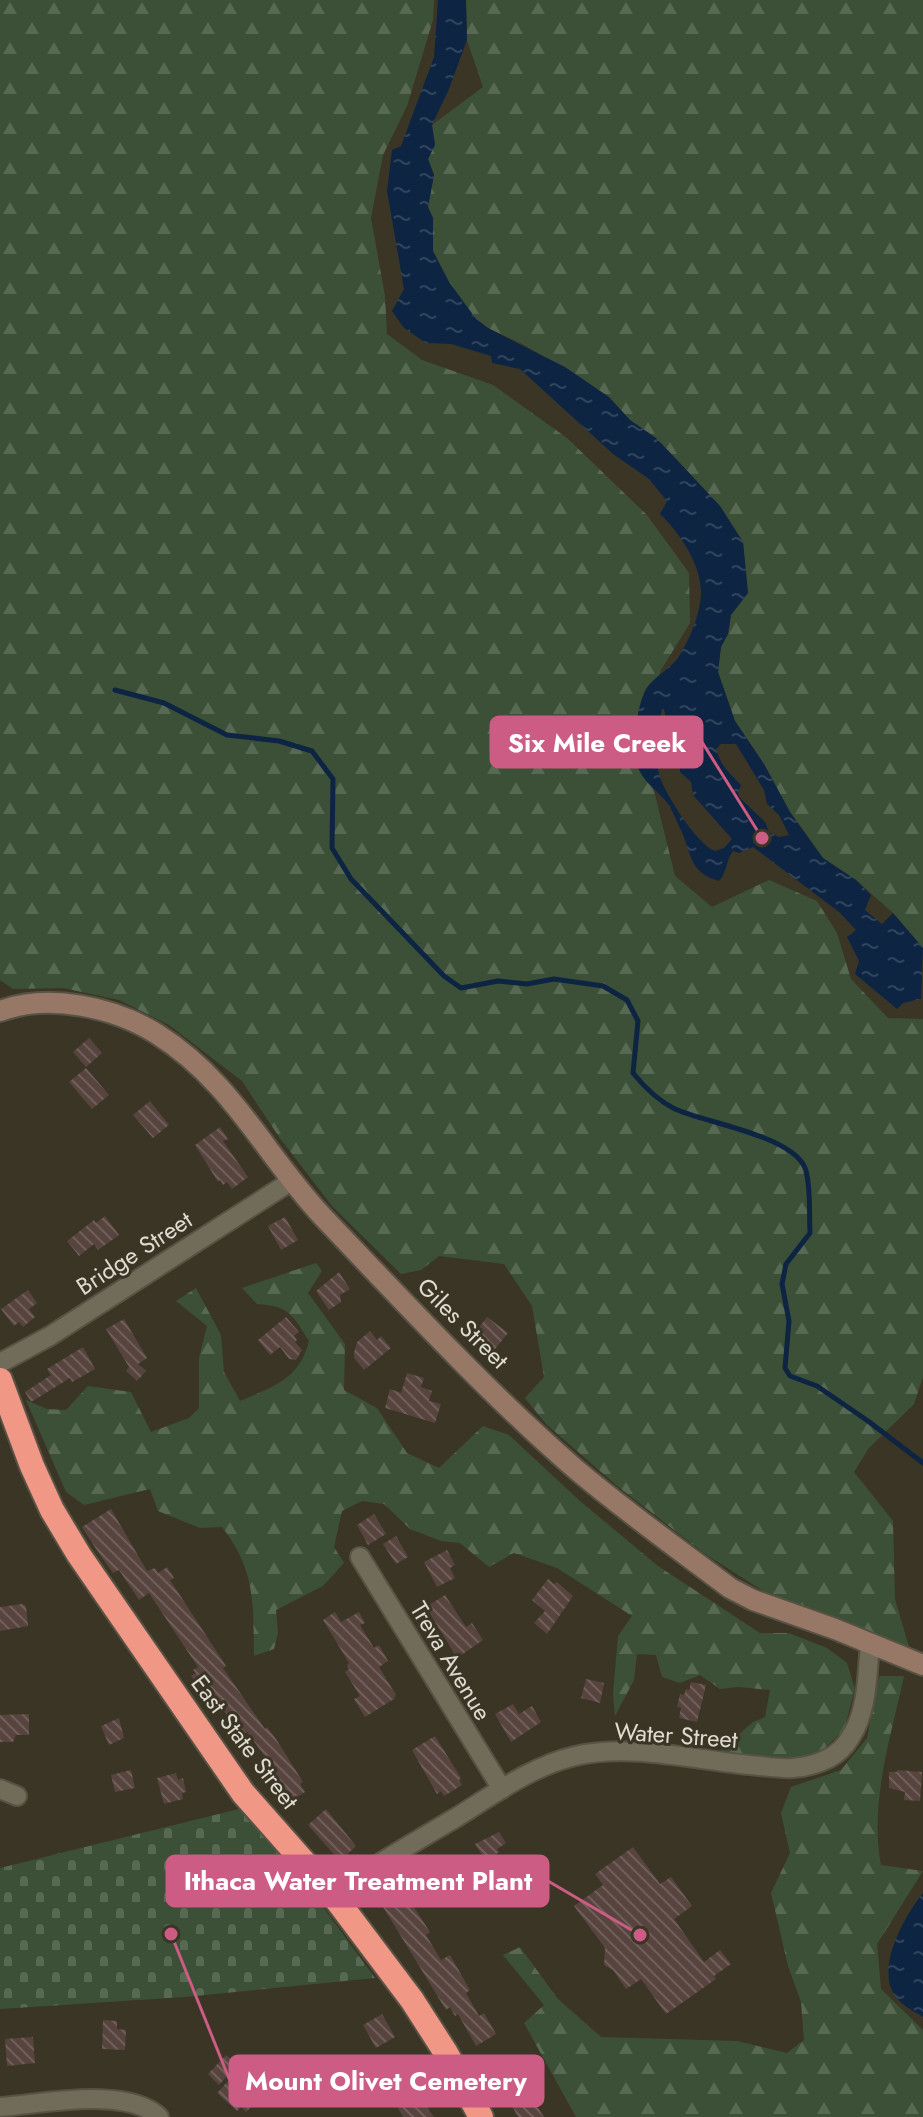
<svg xmlns="http://www.w3.org/2000/svg" width="923" height="2117" viewBox="0 0 923 2117" font-family="Jost,sans-serif">
<style>
.forest{fill:url(#forest-firs)}
.cemetery{fill:url(#cemetery-stones)}
.water{fill:url(#water-ripples);fill-rule:evenodd}
.lines{fill:none;stroke-linecap:round;stroke-linejoin:round}
.stream{stroke:#0d2543;stroke-width:5}
.building{fill:url(#building-back-hatch)}
.street-casing{stroke:#575244;stroke-width:22}
.secondary-casing{stroke:#575244;stroke-width:24}
.highway-casing{stroke:#575244;stroke-width:28}
.street{stroke:#716b59;stroke-width:18}
.secondary{stroke:#977866;stroke-width:20}
.highway{stroke:#f09786;stroke-width:24}
.labels{text-anchor:middle;dominant-baseline:central;stroke-width:6;stroke-linejoin:round;paint-order:stroke}
.street-label{font-size:24px;fill:#dedbd0;stroke:#3b3525}
.leader{fill:none;stroke:#cc5c84;stroke-width:3}
.callout-dot{fill:#cc5c84;stroke:#3b3525;stroke-width:3}
.callout{fill:#cc5c84;stroke:#cc5c84;stroke-width:3}
.callout-label{font-size:26px;text-anchor:middle;font-weight:bold;fill:#fff}
</style>
<defs>
<pattern id="forest-firs" width="22" height="20" patternUnits="userSpaceOnUse" patternTransform="scale(2)"><rect width="22" height="20" fill="#3b5037"/><path d="M5 1l3.5 6h-7zM16 11l3.5 6h-7z" fill="#576953"/></pattern>
<pattern id="cemetery-stones" width="16" height="16" patternUnits="userSpaceOnUse" patternTransform="scale(2)"><rect width="16" height="16" fill="#3b5037"/><path d="M2 7V4a2 2 0 0 1 4 0v3zM10 15v-3a2 2 0 0 1 4 0v3z" fill="#576953"/></pattern>
<pattern id="water-ripples" width="26" height="14" patternUnits="userSpaceOnUse" patternTransform="scale(2)"><rect width="26" height="14" fill="#0d2543"/><path d="M2 4q2-2 4 0t4 0M15 11q2-2 4 0t4 0" fill="none" stroke="#30445d"/></pattern>
<pattern id="building-back-hatch" width="6" height="6" patternUnits="userSpaceOnUse" patternTransform="scale(2)"><rect width="6" height="6" fill="#58443f"/><path d="M-1 5l2 2M0 0l6 6M5-1l2 2" fill="none" stroke="#705e5a"/></pattern>
</defs>
<rect width="100%" height="100%" fill="#3b3525"/>
<!-- forest -->
<path class="forest" d="M0 0H434L433 20 407 106 383 155 371 218 385 296 387 334 422 360 493 385 567 438 647 515 689 573 690 623 661 670 642 742 675 876 712 907 769 880 817 901 837 933 851 979 888 1018 923 1019V1377L914 1404 869 1448 854 1472 893 1521 895 1599 909 1647 768 1594 705 1554 616 1485 546 1424 525 1398 544 1377 532 1306 504 1264 439 1256 421 1270 401 1274 332 1206 279 1137 242 1081 169 1025 119 1000 63 988 13 989 0 980Z
M466 0H923V948L893 913 856 880 823 858 790 812 764 764 735 721 718 672 721 647 728 634 731 615 748 593 743 542 720 506 656 438 630 420 609 397 524 345 488 328 476 319 449 282 433 251V218L428 207 434 175 428 159 435 144 432 125 483 87 467 40Z
M316 1263 322 1271 308 1293 345 1344 344 1390 377 1408 407 1453 439 1468 483 1426 509 1435 580 1501 658 1566 760 1633H789L827 1648 847 1663 855 1689 844 1730 818 1754 780 1762 715 1755 753 1722 765 1717 770 1690 738 1687 720 1689 700 1675 680 1683 662 1677 656 1655 637 1654 634 1680 615 1716 613 1694 618 1636 632 1616 557 1568 514 1553 489 1567 460 1543 441 1541 410 1529 384 1504 362 1501 342 1511 334 1547 344 1563 323 1586 276 1610 278 1633 274 1649 254 1656C253 1603 256 1571 222 1527L200 1528 158 1511 150 1489 84 1505 66 1492 26 1400 47 1409 66 1410 88 1386 131 1392 151 1432 189 1418 199 1408V1358L207 1326 176 1301 196 1288 221 1335 224 1372 240 1401C274 1386 299 1380 309 1341 292 1314 289 1306 257 1304L242 1288Z
M879 1676H904C891 1737 869 1803 881 1865L923 1871 877 1944 881 1989 923 2030V2117H576L524 2023 544 2005 503 1955 520 1947 558 1999 601 2037 737 2041 787 2053 804 2040 801 2002 788 1966 771 1893 790 1853 781 1813 791 1787 841 1770 867 1738Z"/>
<!-- cemetery -->
<path class="cemetery" d="M239 1809 310 1889 375 1978 185 1997 0 2009V1868Z"/>
<!-- water -->
<path class="water" d="M438 0H466L467 40 449 89 432 125 435 145 428 159 434 175 428 207 433 218V251L449 282 476 319 488 328 565 367 609 397 630 420 656 438 678 461 720 506 743 542 748 593 731 615 728 634 721 647 718 672 735 721 764 764 790 812 823 858 856 880 871 895 865 910 882 924 893 913 923 948 921 999 903 1003 897 1009 855 974 859 961 847 937 856 930 839 912 753 847 739 853 733 851C726 860 727 873 719 881 687 872 692 851 679 826 676 819 672 810 668 804 657 789 639 780 636 760 634 739 636 712 644 693 650 679 669 670 678 658 689 641 700 615 701 594 702 566 680 533 660 514L667 501 649 479 613 454 520 369 492 363 491 356 451 344 426 343 404 328 392 311 404 289 387 191 392 150 401 146 434 57ZM662 709H664C666 720 668 734 672 744 675 754 680 761 680 772L691 782 693 795 732 839 724 848 715 851C697 844 667 797 660 777 654 759 658 728 662 709ZM721 744H736L764 790 767 804 779 815 789 835 779 837 769 832 765 822 740 798 738 793 741 785C729 772 722 768 716 749Z
M923 1893V2017C915 2012 903 2006 897 1998 873 1971 905 1915 923 1893Z"/>
<g class="lines">
<!-- stream -->
<path class="stream" d="M115 690 164 703 227 735 279 741 312 751 333 779 332 848 351 879 444 976 461 988 498 981 527 984 554 979 603 986 627 1000 638 1021 633 1073C645 1088 657 1100 675 1109 705 1123 797 1136 806 1171 811 1190 809 1214 810 1233L786 1264 782 1284 789 1321 785 1368 790 1376 817 1386 868 1421 923 1463"/>
</g>
<!-- building -->
<path class="building" d="M89 1038 102 1053 86 1067 73 1052Z
M86 1068 109 1095 92 1109 69 1082Z
M150 1101 169 1125 153 1138 133 1115Z
M220 1127 228 1139 223 1141 248 1177 232 1189 227 1182 223 1185 220 1180 218 1182 195 1145Z
M105 1216 119 1235 98 1250 94 1244 79 1256 67 1241 94 1220 96 1223Z
M285 1217 298 1240 281 1250 268 1226Z
M339 1272 350 1289 340 1295 341 1302 329 1310 316 1291Z
M28 1290 37 1303 29 1309 35 1317 23 1327 19 1322 14 1326 1 1309Z
M286 1317 299 1332 294 1336 297 1340 295 1342 302 1350 296 1360 289 1359 280 1347 270 1355 258 1340Z
M487 1317 508 1333 491 1354 471 1338Z
M124 1319 147 1358 138 1364 146 1371 137 1381 126 1371 129 1367 106 1329Z
M370 1331 377 1340 381 1336 391 1348 364 1370 354 1358V1353L357 1342Z
M83 1347 95 1369 72 1382 70 1378 31 1402 25 1392 51 1375 47 1369Z
M407 1373 424 1378 421 1387 432 1391 429 1401 441 1404 435 1423 385 1408 390 1389 401 1393Z
M111 1509 147 1571 155 1568 158 1573 167 1567 174 1578 170 1580 226 1666 223 1668 265 1729 267 1727 276 1739 303 1782 300 1784 305 1792 287 1803 272 1778 269 1780 258 1763 266 1758 247 1732 242 1735 232 1724 210 1686 206 1689 203 1685 199 1687 191 1676 196 1673 193 1670 198 1667 149 1593 139 1600 119 1570 113 1573 98 1552 82 1527Z
M374 1514 386 1534 368 1545 357 1525Z
M396 1536 408 1557 396 1564 383 1544Z
M447 1550 455 1565 450 1568 455 1578 437 1587 424 1562Z
M548 1579 554 1584 557 1582 573 1596 547 1634 534 1623 545 1611 532 1600Z
M445 1595 466 1627 472 1623 483 1640 457 1658 426 1607Z
M22 1604 26 1606 28 1626 0 1631V1607Z
M335 1612 341 1622 359 1612 365 1623 360 1625 374 1648 379 1645 388 1661 379 1667 396 1695 394 1699 365 1717 354 1699 360 1696 345 1672 349 1669 347 1665 349 1663 323 1620Z
M586 1679 604 1683 600 1703 581 1698Z
M691 1682 706 1685 697 1722 679 1718 681 1708 677 1707 680 1694 684 1695 686 1689 689 1690Z
M513 1704 519 1714 532 1706 541 1722 511 1742 495 1714Z
M29 1714V1735H16L13 1742H0V1715Z
M119 1718 124 1738 109 1745 101 1726Z
M435 1736 461 1778 459 1780 462 1785 444 1796 441 1791 437 1794 412 1750Z
M131 1770 135 1788 115 1792 111 1775Z
M897 1770 922 1772 920 1801 904 1800 905 1792 889 1788V1772H897Z
M176 1773 178 1780 183 1778 186 1792 182 1793 183 1799 164 1804 157 1778Z
M326 1809 356 1846 340 1861 308 1825Z
M499 1832 506 1843 497 1849 499 1852 486 1861 475 1844Z
M633 1847 660 1884 671 1877 692 1906 674 1919 704 1962 720 1950 731 1964 714 1976 716 1979 666 2014 641 1979 626 1989 613 1970 604 1965 605 1948 574 1906 603 1885 595 1874Z
M403 1882 409 1893 406 1895 430 1932 426 1935 441 1960 450 1955 470 1990 466 1993 479 2016 484 2013 496 2034 476 2046 458 2014 455 2016 450 2007 446 2010 377 1897Z
M382 2014 395 2037 376 2048 363 2025Z
M103 2020 117 2021V2029L126 2030 125 2050 102 2049Z
M33 2037 35 2063 7 2066 5 2039Z
M226 2055 237 2065 219 2085 208 2074Z
M406 2067 416 2084 412 2087 434 2117H403L394 2101 388 2104 386 2100 383 2102 375 2088 380 2085 378 2083Z
M521 2070 540 2104 537 2106 544 2117H518L499 2082Z
M230 2079 255 2103 246 2112 241 2107 237 2111 217 2093Z"/>
<g class="lines">
<defs>
<path id="street" d="M0 1363 50 1336 293 1180
M360 1557 502 1789
M0 1789 17 1796
M333 1895C372 1866 415 1842 457 1817 494 1794 532 1766 575 1756 631 1743 694 1760 750 1765 764 1766 779 1769 793 1768 815 1766 838 1758 850 1738 868 1711 867 1675 870 1644
M0 2107C42 2104 127 2086 159 2117"/>
<path id="secondary" d="M0 1011C49 993 114 1007 157 1034 233 1082 264 1154 323 1217 402 1300 486 1391 572 1466 622 1509 677 1548 730 1588L753 1600 835 1629 923 1665"/>
<path id="highway" d="M0 1380 32 1466 52 1510 79 1555 243 1793 333 1895 412 2000 446 2053 481 2117"/>
</defs>
<!-- street casing -->
<use href="#street" class="street-casing"/>
<!-- secondary casing -->
<use href="#secondary" class="secondary-casing"/>
<!-- highway casing -->
<use href="#highway" class="highway-casing"/>
<!-- street -->
<use href="#street" class="street"/>
<!-- secondary -->
<use href="#secondary" class="secondary"/>
<!-- highway -->
<use href="#highway" class="highway"/>
</g>
<g class="labels">
<!-- street labels -->
<g class="street-label">
<text transform="translate(134 1253) rotate(-33)">Bridge Street</text>
<text transform="translate(463 1323) rotate(45)">Giles Street</text>
<text transform="translate(451 1661) rotate(59)">Treva Avenue</text>
<text transform="translate(676 1735) rotate(4)">Water Street</text>
<text transform="translate(245 1742) rotate(53)">East State Street</text>
</g>
</g>
<!-- callouts -->
<path class="leader" d="M762 838L702 742M640 1935L548 1881M171 1934L230 2081"/>
<g class="callout-dot">
<circle cx="762" cy="838" r="8"/>
<circle cx="640" cy="1935" r="8"/>
<circle cx="171" cy="1934" r="8"/>
</g>
<g class="callout">
<rect x="491" y="717" width="211" height="50" rx="8"/>
<rect x="167" y="1856" width="381" height="50" rx="8"/>
<rect x="230" y="2056" width="313" height="50" rx="8"/>
</g>
<g class="callout-label">
<text x="597" y="752">Six Mile Creek</text>
<text x="358" y="1890">Ithaca Water Treatment Plant</text>
<text x="386" y="2090">Mount Olivet Cemetery</text>
</g>
</svg>
